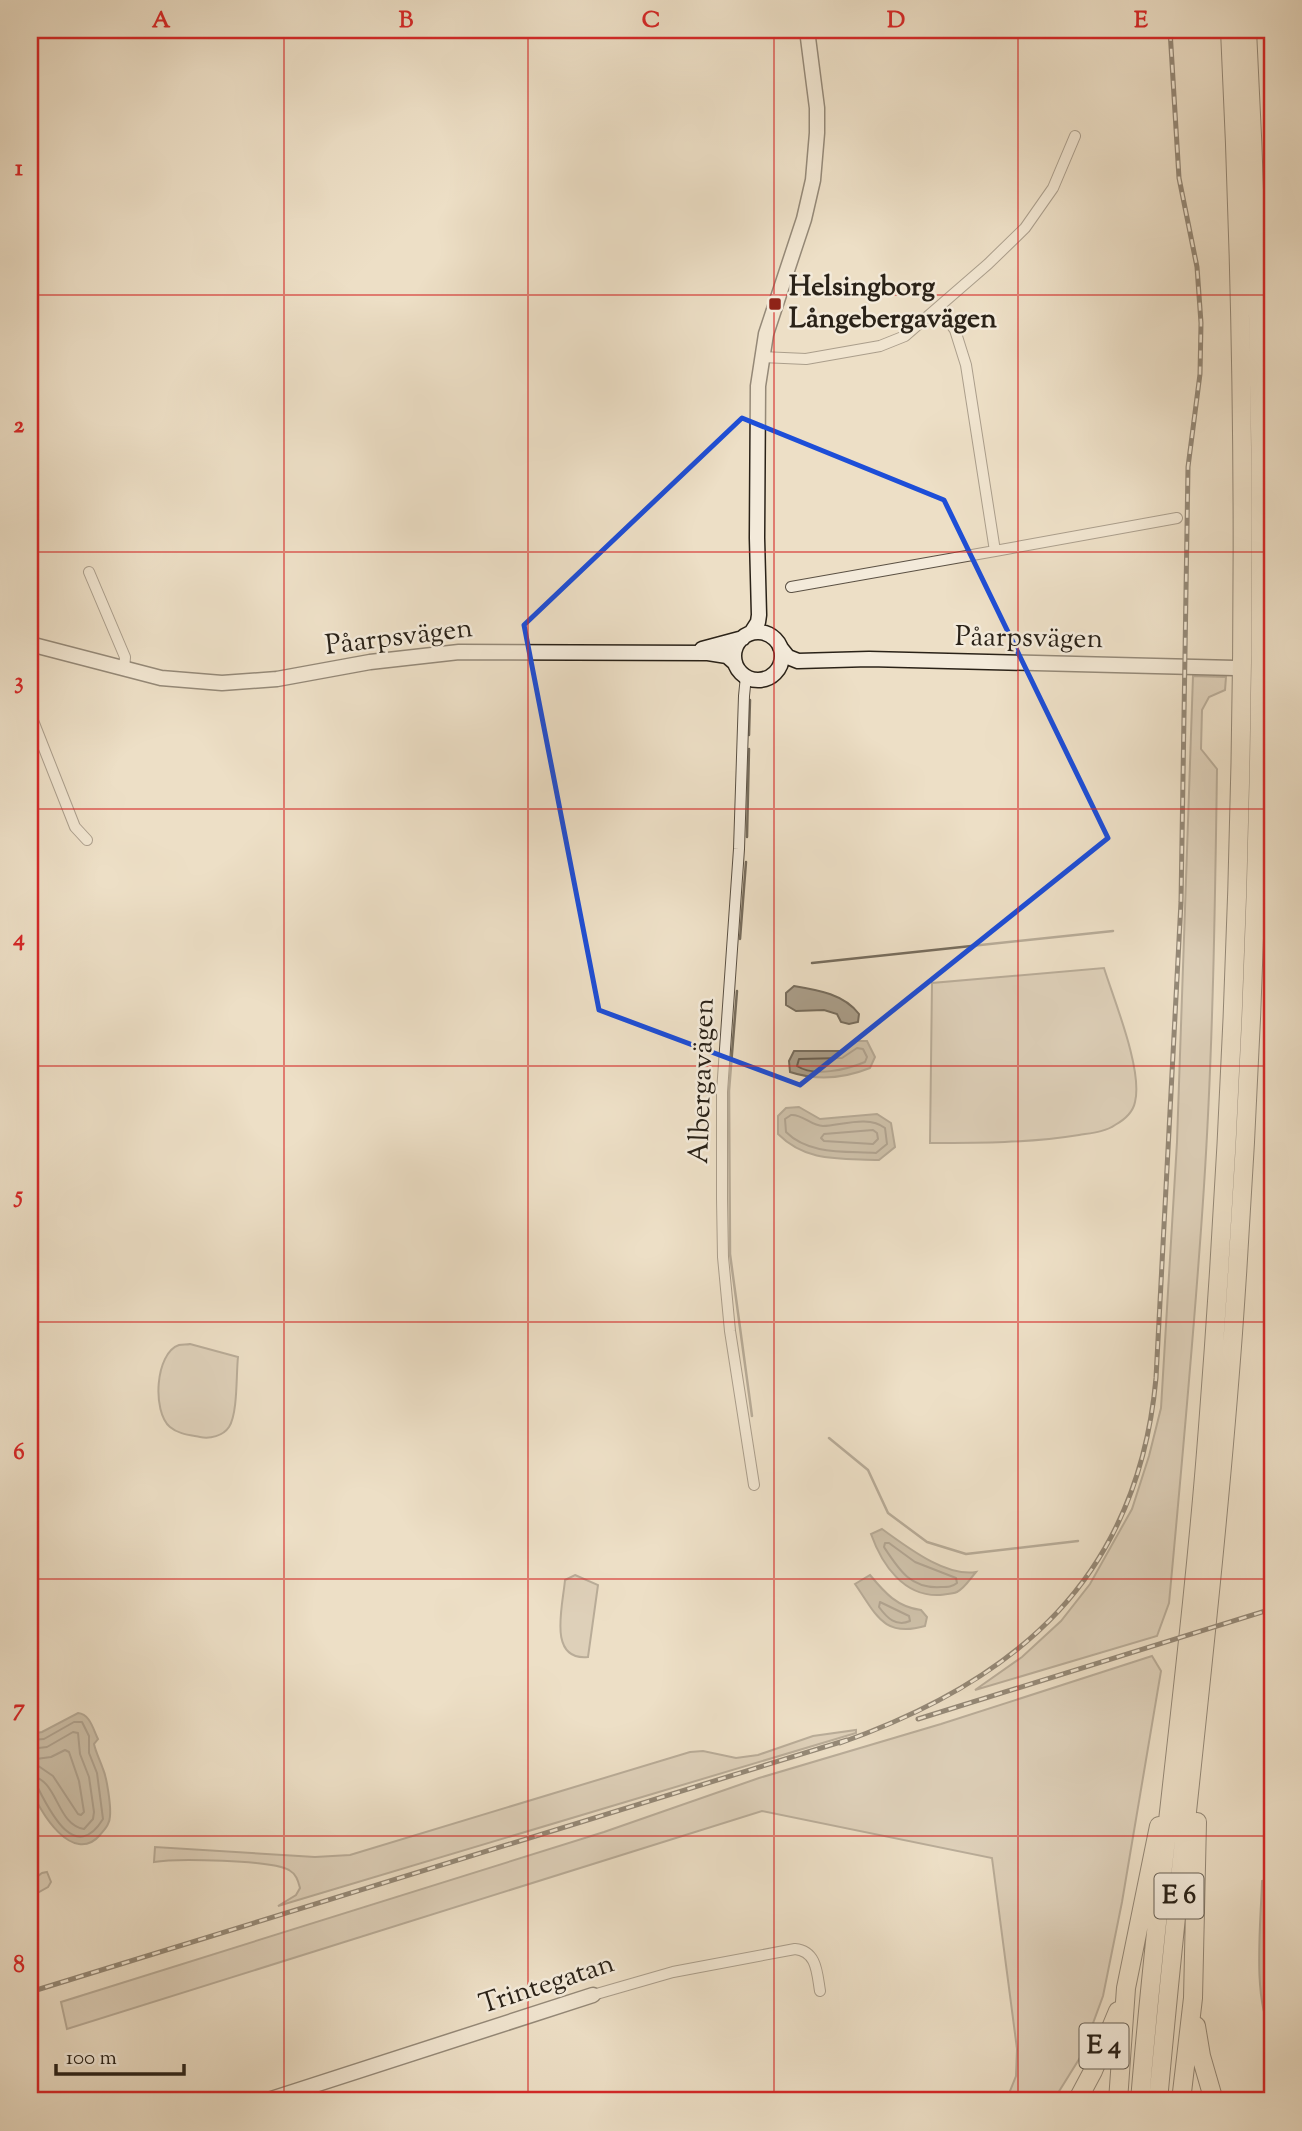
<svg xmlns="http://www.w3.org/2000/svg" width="1302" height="2131" viewBox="0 0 1302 2131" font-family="'Sorts Mill Goudy',serif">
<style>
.green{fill:#ccbfa8;stroke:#7b7060;stroke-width:2}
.water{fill:#ab9f8b;stroke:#776d5d;stroke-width:2}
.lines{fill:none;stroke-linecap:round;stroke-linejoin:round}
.shore{stroke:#6a6052;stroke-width:2}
.stream{stroke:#776d5d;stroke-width:2.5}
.street-casing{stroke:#5b5144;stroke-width:12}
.secondary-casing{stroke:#2a2218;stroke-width:17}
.highway-casing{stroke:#2a2218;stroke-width:20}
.street{stroke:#f3eada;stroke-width:10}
.secondary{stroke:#f3eada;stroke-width:14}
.highway{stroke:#eddfc6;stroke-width:18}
.rail-casing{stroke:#2a2218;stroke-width:5}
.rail{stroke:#f3eada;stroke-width:2.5;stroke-dasharray:8;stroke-linecap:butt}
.marked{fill:none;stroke:#1d4ed8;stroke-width:5;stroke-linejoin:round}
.grid{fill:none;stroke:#d62828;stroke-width:2;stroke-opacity:0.55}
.poi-dot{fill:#8f2418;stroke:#f3eada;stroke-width:2.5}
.labels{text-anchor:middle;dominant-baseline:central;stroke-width:5;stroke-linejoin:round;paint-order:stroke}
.shield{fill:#f3eada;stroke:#665e52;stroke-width:2}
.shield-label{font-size:26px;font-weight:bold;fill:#2a2218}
.poi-label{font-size:28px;font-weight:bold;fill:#2a2218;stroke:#f3eada;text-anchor:start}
.street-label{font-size:28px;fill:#2a2218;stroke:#f3eada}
.neatline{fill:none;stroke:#d62828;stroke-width:2.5}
.grid-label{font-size:23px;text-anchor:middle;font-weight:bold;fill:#d62828}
</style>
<rect width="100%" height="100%" fill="#eddfc6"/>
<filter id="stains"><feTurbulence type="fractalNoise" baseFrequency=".00286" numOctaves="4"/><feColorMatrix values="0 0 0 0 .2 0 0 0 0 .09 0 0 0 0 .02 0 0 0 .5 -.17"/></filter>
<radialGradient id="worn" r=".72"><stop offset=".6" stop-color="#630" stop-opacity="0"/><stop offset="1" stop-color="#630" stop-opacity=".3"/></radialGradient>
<!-- green -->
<path class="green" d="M1193 676 1226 677 1225 690 1209 697 1202 710 1201 749 1217 769C1215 908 1213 1047 1204 1186 1195 1325 1182 1464 1169 1603L1157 1636 975 1690 1022 1657 1061 1621 1090 1584 1132 1509 1149 1456 1161 1408 1177 1142Z
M1104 968C1114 1000 1143 1070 1135 1102 1133 1112 1124 1120 1115 1125 1105 1132 1091 1133 1079 1135 1030 1143 980 1143 930 1143L932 983Z
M190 1344 238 1357C236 1374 238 1413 229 1427 223 1436 210 1439 200 1437 190 1435 178 1434 170 1427 152 1412 155 1353 179 1345 183 1344 187 1345 190 1344Z
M575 1575 598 1585 588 1657C547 1661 563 1605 565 1580Z
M1152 1656 1161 1671 1122 1902 1103 1996 1081 2056 1053 2101H1006L1016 2076 1017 2049 992 1858 762 1811 67 2029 61 2002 604 1832 759 1778 941 1724Z
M856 1730V1733L278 1906 296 1895 300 1888C298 1880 296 1874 289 1870 270 1860 176 1858 154 1862L155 1847 315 1857 350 1855 690 1752 703 1751 736 1758 758 1755 813 1736Z
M47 1872 51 1882 48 1887 30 1897V1874L34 1879 42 1873Z"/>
<!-- water -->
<path class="water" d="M794 986C818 990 844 994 859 1014L858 1022 849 1024 841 1022 837 1014 824 1010 796 1011 786 1005V993Z
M854 1041H867L875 1057 870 1068C845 1078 817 1081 790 1072L789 1061 794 1051H842Z
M799 1107 820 1119 877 1114 891 1123 895 1147 879 1160C841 1158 807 1163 778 1134V1116L786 1108Z
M882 1529C906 1546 945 1577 976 1572 970 1579 965 1588 957 1592 952 1594 946 1594 940 1595 904 1597 882 1565 871 1534Z
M870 1575C885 1593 897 1607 921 1610L927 1617 925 1626C883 1638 876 1614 855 1584Z
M78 1713C90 1714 93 1729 98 1739L94 1744C96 1753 100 1760 103 1769 107 1778 111 1806 110 1816 110 1824 105 1829 100 1835 73 1866 39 1812 31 1788 26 1772 30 1750 30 1734L42 1732Z
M1272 1878V2033C1252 2000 1261 1921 1262 1881Z"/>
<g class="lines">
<!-- shore -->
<path class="shore" d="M857 1048 863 1049 867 1057 865 1062C846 1070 814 1077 797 1066L799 1059 842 1058Z
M791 1115C803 1114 811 1126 823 1126 842 1125 869 1115 885 1128L887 1144 876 1153C845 1151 809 1155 786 1132L785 1119Z
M873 1130 877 1133 878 1139 873 1144 824 1141 821 1138 824 1134Z
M885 1543H889L915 1562 956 1578 957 1583C952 1587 948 1587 941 1587 911 1589 899 1570 884 1547Z
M880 1602 909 1616 910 1621C896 1627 887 1618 879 1607Z
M30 1740 44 1739 74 1722H82L89 1736V1753L97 1773 103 1819C76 1863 51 1814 38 1788L30 1785
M30 1749 47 1747 73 1732 78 1733 80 1754 89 1777 94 1812 93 1819 84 1829C56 1825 58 1778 30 1776
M65 1750 69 1752 79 1781 84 1812 81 1815 78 1814 53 1776 34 1763 36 1759 51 1757Z
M1272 1885 1269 1888 1267 1975 1272 2015"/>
<!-- stream -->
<path class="stream" d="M749 735 750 700
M747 837 749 749
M740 939 746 862
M812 963 1113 931
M737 991 729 1091 730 1254 752 1416
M829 1438 868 1470 888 1513 927 1542 966 1554 1078 1541"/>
<defs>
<path id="street" d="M939 307 955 330 966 365 995 551 1177 518
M761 357 806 359 880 346 905 336 988 264 1025 228 1053 188 1075 136
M89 572 125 657 124 670
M791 587 995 551
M746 676 744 696 739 849 722 1092V1199L723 1257 730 1331 754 1485
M30 713 75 827 87 840
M593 1995 673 1972 795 1949C817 1951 817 1973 820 1991"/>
<path id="secondary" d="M734 656a24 24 0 1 1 48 0a24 24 0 1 1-48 0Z
M751 633 758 622 759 615 757 538 758 386 766 334 804 219 813 180 817 133V108L807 30
M30 644 161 678 222 683 277 679 370 662 459 652 708 653 727 656 735 663
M780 647 788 657 798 661 869 659 1235 668
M702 649 743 638
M1270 668H1272
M265 2101 593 1995"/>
<path id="highway" d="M1196 2026 1201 2056 1214 2101
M1077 2101 1093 2071 1118 2011
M1118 2101 1126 1988 1159 1826
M1140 2101C1158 1876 1191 1652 1208 1427 1244 962 1253 495 1230 30
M1158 2101C1181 1845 1214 1590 1233 1333 1264 899 1270 464 1247 30
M1181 2101 1193 1998 1197 1822"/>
</defs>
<!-- street casing -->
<use href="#street" class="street-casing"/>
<!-- secondary casing -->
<use href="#secondary" class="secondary-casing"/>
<!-- highway casing -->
<use href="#highway" class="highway-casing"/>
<!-- street -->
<use href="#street" class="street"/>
<!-- secondary -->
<use href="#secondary" class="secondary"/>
<!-- highway -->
<use href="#highway" class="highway"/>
<defs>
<path id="rail" d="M918 1719 1272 1609
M840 1743C1019 1680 1138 1576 1156 1378L1181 902 1188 467 1200 374 1201 323 1197 267 1179 178 1170 30
M30 1992 847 1740"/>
</defs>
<!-- rail casing -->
<use href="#rail" class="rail-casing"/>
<!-- rail -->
<use href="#rail" class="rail"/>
</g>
<!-- marked area -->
<path d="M0 0H1302V2131H0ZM742 418 944 500 1108 838 800 1085 599 1010 524 625Z" fill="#eddfc6" fill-opacity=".55" fill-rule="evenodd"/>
<path class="marked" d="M742 418 944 500 1108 838 800 1085 599 1010 524 625Z"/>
<!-- grid -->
<path class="grid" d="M284 30V2101M528 30V2101M774 30V2101M1018 30V2101M30 295H1272M30 552H1272M30 809H1272M30 1066H1272M30 1322H1272M30 1579H1272M30 1836H1272"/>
<!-- markers -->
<rect class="poi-dot" x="768" y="297" width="14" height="14" rx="3.5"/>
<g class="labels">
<!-- shield labels -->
<g class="shield">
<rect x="1154.5" y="1873.5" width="49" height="45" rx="5"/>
<rect x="1079.5" y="2023.5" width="49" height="45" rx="5"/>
</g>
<g class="shield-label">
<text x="1179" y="1896">E 6</text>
<text x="1104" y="2046">E 4</text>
</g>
<!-- poi labels -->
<g class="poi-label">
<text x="789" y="288">Helsingborg<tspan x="789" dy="32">Långebergavägen</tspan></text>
</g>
<!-- street labels -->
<g class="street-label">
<text transform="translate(399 638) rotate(-7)">Påarpsvägen</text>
<text transform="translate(1029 639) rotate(1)">Påarpsvägen</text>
<text transform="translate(703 1081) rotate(-88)">Albergavägen</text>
<text transform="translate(547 1985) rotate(-18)">Trintegatan</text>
</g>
</g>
<!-- margin -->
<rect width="1302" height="2131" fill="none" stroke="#eddfc6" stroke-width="77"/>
<!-- scale -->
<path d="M56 2064v10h128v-10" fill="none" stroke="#2a2218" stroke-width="3.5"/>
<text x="66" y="2064" font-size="21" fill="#2a2218" stroke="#f3eada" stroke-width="5" paint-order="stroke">100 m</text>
<rect x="38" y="38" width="1226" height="2054" class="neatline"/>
<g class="grid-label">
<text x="161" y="27">A</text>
<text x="406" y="27">B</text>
<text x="651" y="27">C</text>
<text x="896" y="27">D</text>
<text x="1141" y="27">E</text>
<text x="19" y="175">1</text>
<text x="19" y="432">2</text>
<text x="19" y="688">3</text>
<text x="19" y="945">4</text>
<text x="19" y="1202">5</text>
<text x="19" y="1459">6</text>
<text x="19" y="1715">7</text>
<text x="19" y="1972">8</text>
</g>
<rect width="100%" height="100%" filter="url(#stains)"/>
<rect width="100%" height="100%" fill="url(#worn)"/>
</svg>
